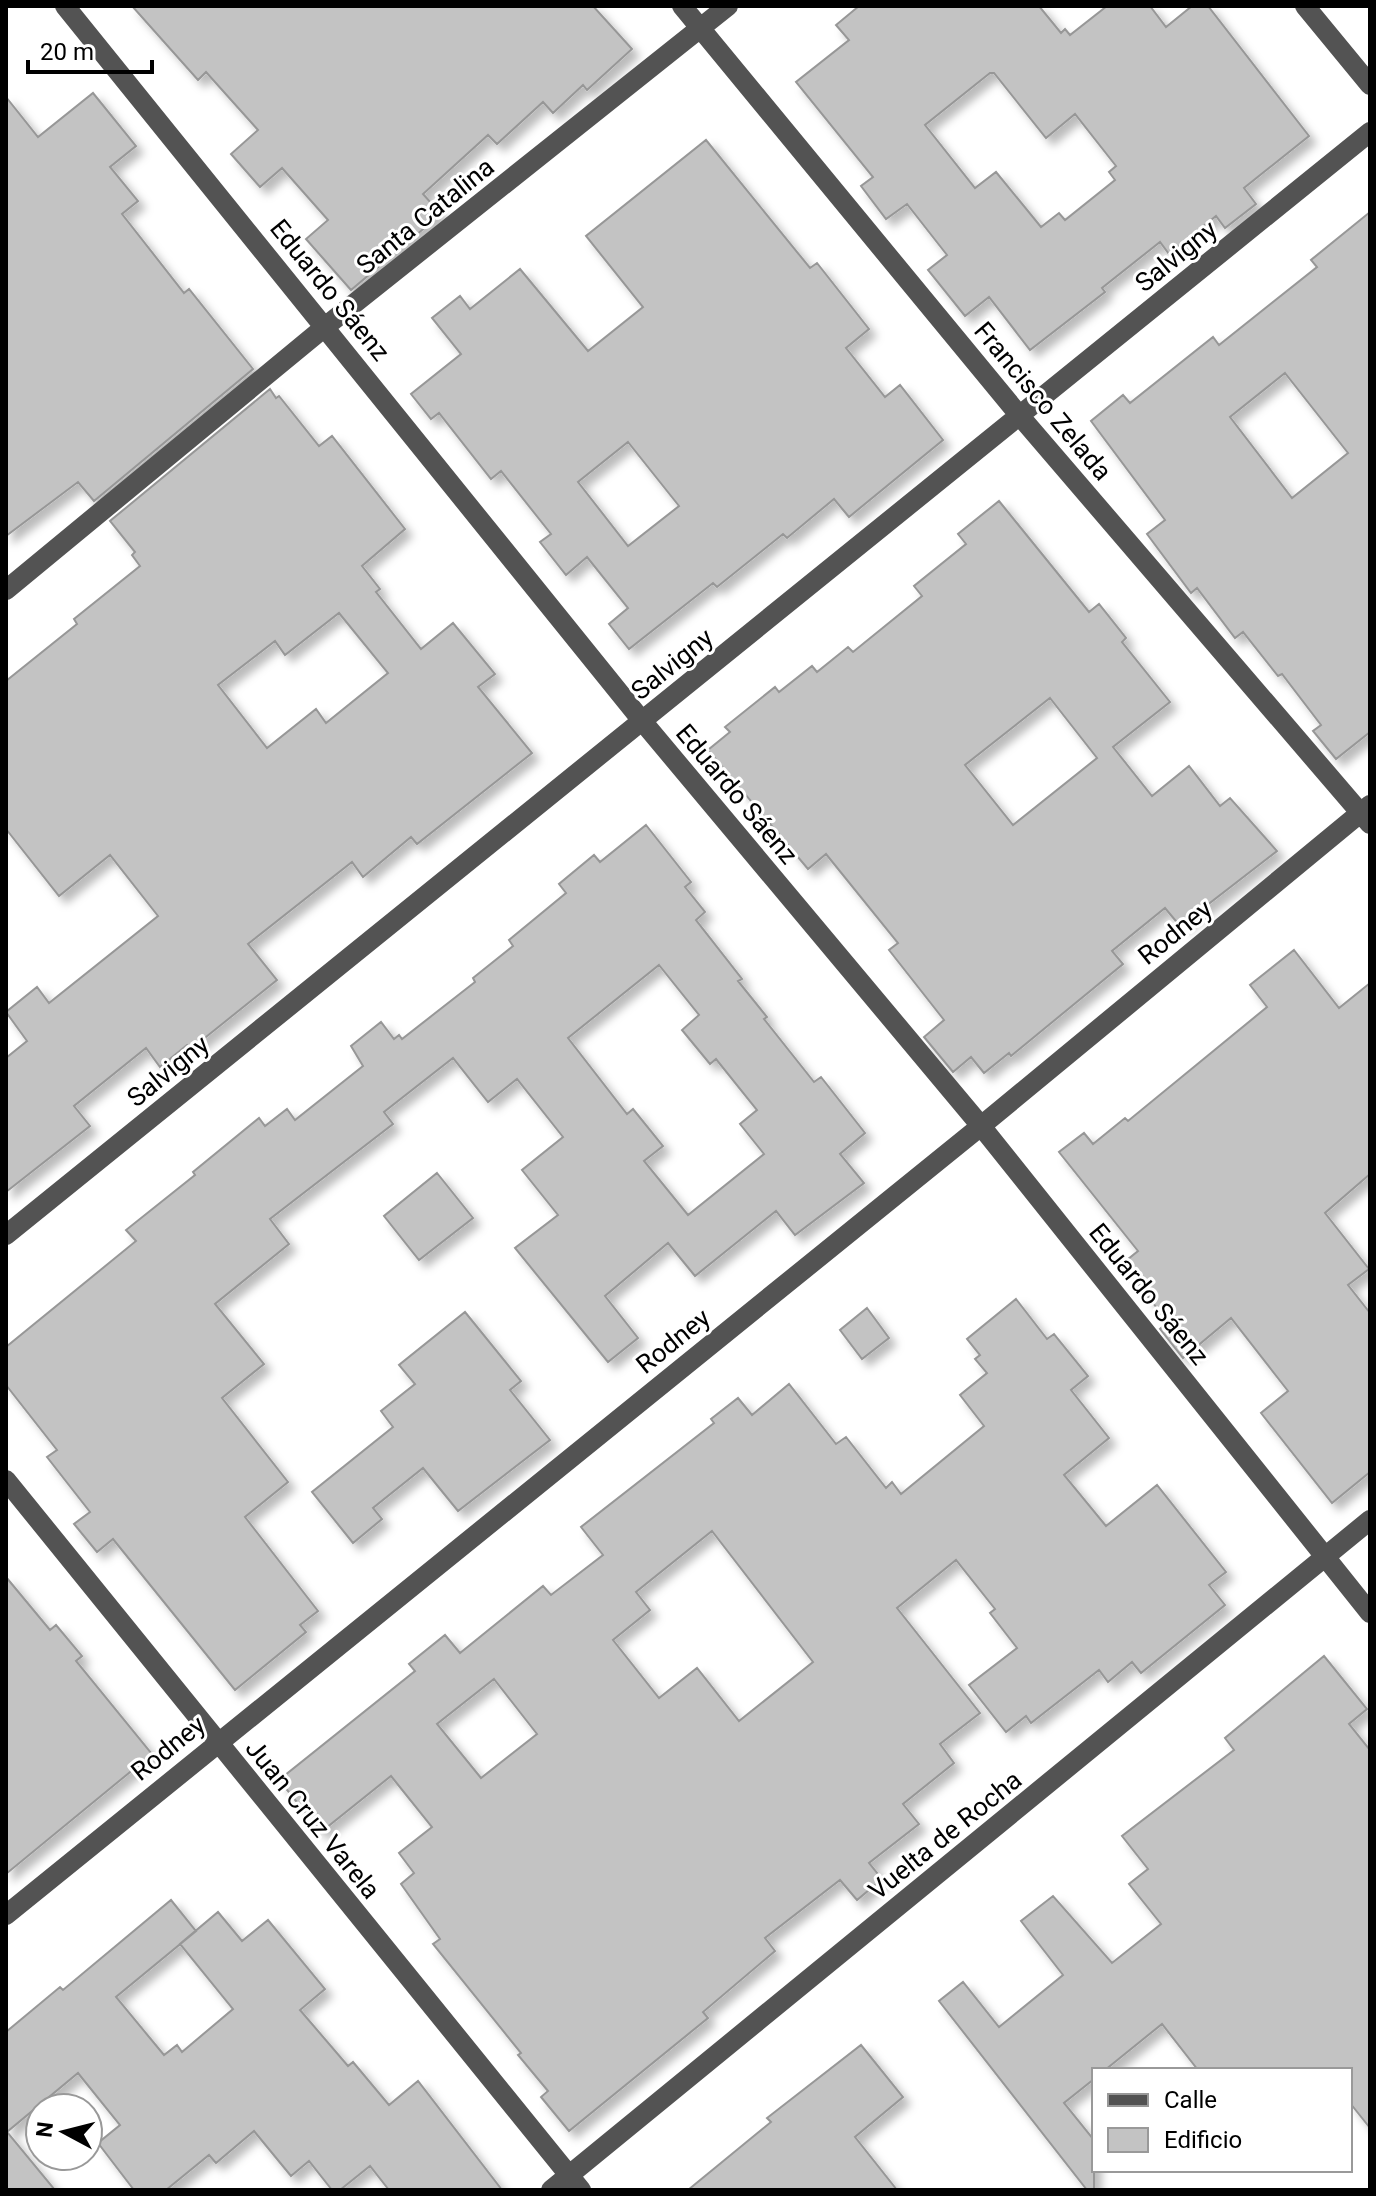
<svg xmlns="http://www.w3.org/2000/svg" width="1376" height="2196" viewBox="0 0 1376 2196" font-family="Roboto,sans-serif">
<style>
.building{fill:#c3c3c3;stroke:#979797;stroke-width:2;fill-rule:evenodd;filter:url(#shadow)}
.lines{fill:none;stroke-linecap:round;stroke-linejoin:round}
.minor{stroke:#535353;stroke-width:20}
.labels{text-anchor:middle;dominant-baseline:central;stroke-width:6;stroke-linejoin:round;paint-order:stroke}
.street-label{font-size:26px;fill:#000;stroke:#fff}
</style>
<defs>
<filter id="shadow"><feDropShadow dx="7" dy="7" stdDeviation="4" flood-color="#0004"/></filter>
</defs>
<rect width="100%" height="100%" fill="#fff"/>
<!-- building -->
<path class="building" d="M132 6H593L632 49 587 90 583 85 553 113 543 102 497 144 488 135 423 194 441 214 351 290 306 239 328 220 282 168 260 187 231 154 258 130 206 72 198 80Z
M859 6H1039L1061 33 1065 29 1070 35 1107 6H1150L1166 27 1192 6H1208L1309 136 1244 188 1256 204 1225 228 1216 216 1169 254 1160 242 1102 288 1105 292 1030 350 989 297 965 316 928 270 947 255 907 204 886 219 861 186 873 177 796 82 849 40 836 25ZM990 73H994L1046 138 1075 114 1116 166 1109 172 1115 180 1065 220 1059 213 1041 227 996 172 975 188 925 125Z
M93 93 136 146 110 167 138 201 122 214 184 293 189 289 253 369 94 501 78 482 6 536V97L38 137Z
M706 140 810 268 817 263 869 329 846 348 885 397 900 385 943 440 849 517 834 499 787 538 783 534 717 587 713 583 629 649 609 624 628 608 587 557 566 575 540 542 551 534 501 471 491 479 439 413 431 419 411 394 461 354 432 318 460 296 470 309 520 269 588 351 643 307 586 236ZM628 442 679 506 628 546 578 482Z
M1370 212V732L1336 759 1313 731 1321 725 1282 674 1278 676 1243 632 1235 638 1197 588 1191 593 1147 534 1165 520 1091 421 1123 395 1130 403 1213 337 1219 345 1317 267 1311 260ZM1285 373 1348 453 1292 498 1230 417Z
M270 389 276 398 279 396 319 446 332 436 405 529 362 566 380 589 376 592 421 649 453 623 495 674 478 687 532 753 417 844 411 837 363 877 352 862 248 944 277 980 191 1049 187 1045 160 1067 146 1048 74 1106 90 1126 6 1192V1058L27 1041 6 1012 37 987 49 1003 158 916 110 855 59 896 6 829V681L77 624 74 619 140 566 132 555 135 552 110 521ZM339 613 388 673 326 723 316 709 267 748 218 685 275 641 285 655Z
M999 501 1089 612 1099 604 1126 638 1122 642 1170 702 1113 747 1152 796 1189 766 1220 806 1230 798 1277 851 1180 926 1165 908 1112 951 1123 964 1011 1056 1009 1053 984 1073 971 1057 953 1072 924 1037 944 1020 889 950 898 943 826 854 808 869 708 750 730 732 725 727 775 687 779 692 812 666 817 672 848 647 853 652 922 596 914 586 966 544 958 534ZM1050 698 1097 758 1013 825 965 765Z
M646 825 691 882 685 887 705 912 696 920 742 979 738 981 767 1017 764 1019 814 1082 821 1077 865 1133 840 1154 864 1183 795 1235 776 1211 695 1276 668 1243 605 1296 638 1338 608 1362 515 1248 558 1215 522 1170 563 1137 517 1079 488 1102 453 1058 384 1112 393 1124 270 1219 289 1244 215 1304 264 1364 222 1398 288 1482 245 1517 318 1611 300 1625 306 1632 235 1690 113 1539 97 1552 74 1524 90 1512 47 1457 57 1450 6 1385V1347L136 1241 126 1230 195 1175 193 1172 259 1118 265 1126 287 1109 295 1120 363 1066 351 1046 381 1022 394 1039 399 1035 402 1039 475 982 473 978 513 946 509 940 566 893 559 884 594 855 600 862ZM659 965 699 1015 682 1030 710 1064 716 1059 757 1110 740 1124 764 1154 688 1215 644 1161 663 1146 633 1109 627 1114 568 1038Z
M1294 950 1339 1008 1370 983V1174L1325 1213 1369 1269 1348 1285 1370 1313V1472L1332 1503 1261 1413 1288 1391 1231 1318 1183 1358 1160 1329 1168 1322 1122 1264 1138 1251 1059 1152 1084 1133 1093 1144 1125 1118 1128 1121 1267 1007 1250 985Z
M437 1173 473 1218 419 1260 384 1216Z
M1016 1299 1047 1339 1054 1334 1088 1376 1071 1390 1109 1438 1064 1475 1106 1526 1157 1485 1226 1572 1209 1585 1225 1605 1141 1673 1132 1662 1108 1682 1099 1670 1031 1723 1026 1716 1006 1732 969 1685 1017 1648 990 1613 995 1609 956 1560 897 1608 980 1713 940 1744 954 1763 903 1804 919 1824 869 1863 882 1879 857 1900 840 1880 765 1938 775 1951 703 2012 708 2018 569 2131 541 2097 548 2091 518 2055 521 2053 433 1944 440 1939 401 1884 414 1873 399 1853 432 1827 391 1776 321 1832 279 1780 415 1671 409 1664 445 1635 460 1653 543 1586 551 1595 603 1555 581 1527 714 1423 711 1419 738 1398 752 1415 789 1384 836 1444 846 1437 886 1488 892 1482 901 1494 984 1426 960 1395 987 1373 975 1359 980 1355 967 1339ZM712 1531 813 1662 739 1721 697 1668 659 1698 613 1640 650 1610 636 1592ZM494 1679 537 1734 481 1778 437 1724Z
M867 1308 889 1338 862 1359 840 1330Z
M465 1312 521 1381 510 1390 550 1440 458 1511 423 1468 373 1508 382 1519 353 1543 312 1492 393 1427 381 1411 415 1384 399 1365Z
M6 1577 50 1630 56 1625 82 1656 76 1661 152 1754 6 1874Z
M1324 1656 1367 1709 1349 1724 1370 1750V2128L1350 2103V2070H1198L1162 2024 1105 2070H1094V2079L1064 2103 1094 2140V2190H1087L939 2001 963 1982 999 2027 1063 1975 1021 1921 1053 1896 1112 1963 1161 1924 1129 1884 1148 1869 1122 1836 1234 1750 1225 1738Z
M171 1900 196 1931 116 1997 164 2055 177 2045 182 2052 233 2009 180 1944 218 1912 242 1941 268 1920 325 1989 300 2010 348 2066 353 2062 389 2105 418 2081 502 2190H389L370 2166 340 2190H332L309 2161 291 2176 254 2131 216 2163 209 2155 166 2190H134L98 2143 120 2125 78 2073 7 2132 55 2190H6V2032L60 1987 63 1990Z
M861 2045 903 2097 855 2137 897 2190H688L771 2122 767 2118Z"/>
<g class="lines">
<!-- minor -->
<path class="minor" d="M65 6 643 722 981 1126 1370 1613
M682 6 1019 415 1370 824
M1305 6 1370 85
M6 590 326 326 728 6
M6 1235 1370 132
M6 1480 581 2190
M6 1915 981 1126 1370 805
M551 2190 1370 1520"/>
</g>
<g class="labels">
<!-- street labels -->
<g class="street-label">
<text transform="translate(425 216) rotate(-39)">Santa Catalina</text>
<text transform="translate(1176 256) rotate(-39)">Salvigny</text>
<text transform="translate(330 290) rotate(51)">Eduardo Sáenz</text>
<text transform="translate(1043 401) rotate(50)">Francisco Zelada</text>
<text transform="translate(672 664) rotate(-39)">Salvigny</text>
<text transform="translate(737 794) rotate(50)">Eduardo Sáenz</text>
<text transform="translate(1175 932) rotate(-39)">Rodney</text>
<text transform="translate(168 1071) rotate(-39)">Salvigny</text>
<text transform="translate(1149 1294) rotate(51)">Eduardo Sáenz</text>
<text transform="translate(673 1341) rotate(-39)">Rodney</text>
<text transform="translate(168 1748) rotate(-39)">Rodney</text>
<text transform="translate(313 1819) rotate(51)">Juan Cruz Varela</text>
<text transform="translate(945 1835) rotate(-39)">Vuelta de Rocha</text>
</g>
</g>
<!-- border -->
<rect width="1376" height="2196" fill="none" stroke="#000000" stroke-width="16"/>
<!-- legend -->
<rect x="1092" y="2068" width="260" height="104" fill="#ffffff" stroke="#999999" stroke-width="2"/>
<rect x="1108" y="2094" width="40" height="12" fill="#535353" stroke="#999999" stroke-width="2"/>
<text x="1164" y="2108" font-size="24" fill="#000000">Calle</text>
<rect x="1108" y="2128" width="40" height="24" fill="#c3c3c3" stroke="#999999" stroke-width="2"/>
<text x="1164" y="2148" font-size="24" fill="#000000">Edificio</text>
<!-- north arrow -->
<g transform="translate(64 2132) rotate(277)"><circle r="38" fill="#ffffff" stroke="#999999" stroke-width="2"/>
<path d="M0-6L14 30L0 20L-14 30Z" fill="#000000"/>
<text y="-12" font-size="22" font-weight="bold" text-anchor="middle" fill="#000000">N</text>
</g>
<!-- scale -->
<path d="M28 60v12h124v-12" fill="none" stroke="#000000" stroke-width="4"/>
<text x="40" y="60" font-size="24" fill="#000000" stroke="#ffffff" stroke-width="6" paint-order="stroke">20 m</text>
</svg>
